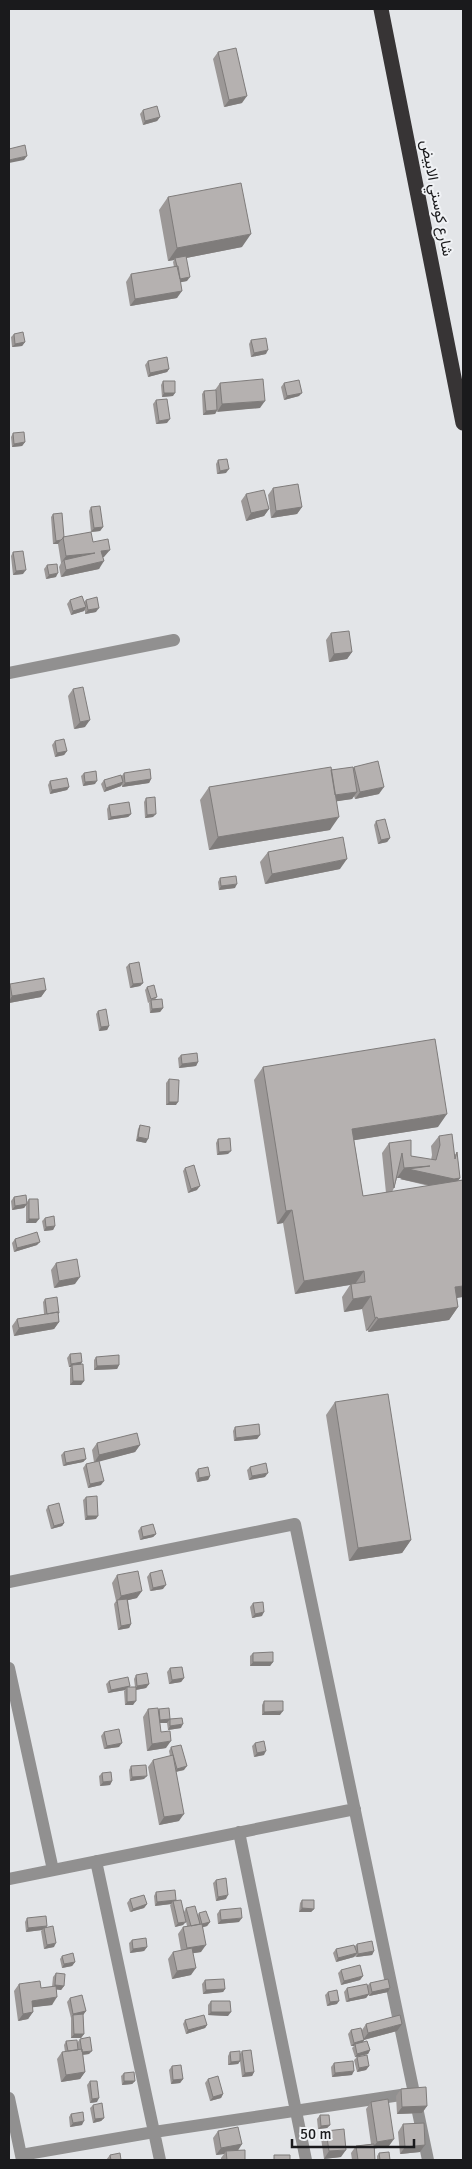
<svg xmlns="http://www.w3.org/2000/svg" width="472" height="2169" viewBox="0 0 472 2169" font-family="Signika,Vazirmatn,sans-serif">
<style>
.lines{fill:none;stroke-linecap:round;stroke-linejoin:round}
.street{stroke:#919090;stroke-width:12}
.highway{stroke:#373435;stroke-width:15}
.wall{fill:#9c9897;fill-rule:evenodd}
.shaded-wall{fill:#7f7c7b}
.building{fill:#b5b1b0;stroke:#7f7c7b}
.labels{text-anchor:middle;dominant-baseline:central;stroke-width:4;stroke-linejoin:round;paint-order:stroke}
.street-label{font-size:15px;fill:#1a1a1c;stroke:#f0f2f5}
</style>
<rect width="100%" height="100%" fill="#e3e5e8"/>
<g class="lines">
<!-- street -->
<path class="street" d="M9 673 174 640
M9 1582 295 1524 428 2160
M9 1668 53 1870
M239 1832 306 2160
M96 1861 160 2160
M9 1879 355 1809
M9 2098 22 2160
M21 2155 154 2132 414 2093"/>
<!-- highway -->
<path class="highway" d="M381 9 463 423"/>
</g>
<!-- wall -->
<path class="wall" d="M218 52 242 103 224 107 213 59Z
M143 110 160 117 157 121 143 125 140 114Z
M168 197 242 247 186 258 187 281 180 282 177 298 130 306 126 282 131 274 174 267 173 262 174 260 168 261 159 210Z
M14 334 25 342 22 346 12 347 11 337Z
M251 340 266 354 251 357 249 344Z
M148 361 169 369 167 372 148 377 145 365Z
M163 381 173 396 162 397 161 385Z
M220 383 260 408 217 411 215 414 203 415 202 394 204 391 215 390Z
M284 383 299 396 284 400 281 387Z
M156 400 167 423 156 424 153 404Z
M13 433 25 442 22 446 12 447 11 437Z
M218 460 226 473 217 474 216 464Z
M273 488 302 507 297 514 271 518 268 495Z
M246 494 269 509 264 516 246 521 241 501Z
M91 507 103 527 100 531 91 532 89 511Z
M53 514 64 537 93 542 104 557H103L99 569 61 577 59 567 61 563 58 544H53L51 517Z
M13 552 23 574 13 575 11 556Z
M47 565 56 577 46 579 44 569Z
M70 600 84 602 86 600 96 612 85 614V610L84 611 71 615 67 604Z
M331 633 352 652 347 659 329 662 326 640Z
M73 689 85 727 74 729 68 696Z
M55 741 67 751 64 755 55 757 52 745Z
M354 767 379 794 355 799 354 796 352 799 336 801 330 830 209 850 200 800 209 787 331 770 353 768Z
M84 773 95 784 83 786 81 776Z
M124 773 151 779 149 783 122 787V784L121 786 104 792 101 784 104 780 121 777Z
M50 781 69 787 67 790 50 794 48 785Z
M146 798 153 817 145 818 144 802Z
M109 805 131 814 128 817 108 820 107 809Z
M376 821 390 838 387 842 378 844 374 825Z
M268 852 340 869 265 884 260 862Z
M220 878 235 888 219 890 218 882Z
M129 964 143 983 140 986 130 988 126 967Z
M10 984 46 990 41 997 9 1003V986Z
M147 987 163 1008 160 1012 150 1013 149 1003 150 1002 148 1003 145 990Z
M98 1011 109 1026 107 1030 99 1031 96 1014Z
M181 1055 198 1062 196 1066 179 1068 178 1058Z
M263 1067 438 1127 354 1140 363 1196 386 1193 382 1153 389 1143 411 1156 431 1160 432 1155 431 1146 439 1136 454 1156 457 1152 460 1178 458 1181 457 1298 458 1307 449 1320 368 1332V1330L366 1331 362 1309 344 1312 342 1297 350 1285 295 1294 283 1223 277 1224 254 1080ZM397 1178H402L400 1179 429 1186 392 1192 394 1188Z
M169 1079 176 1105H166V1083Z
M140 1125 146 1143 136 1141 138 1129Z
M218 1139 228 1154 217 1155 216 1143Z
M185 1168 197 1190 188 1193 183 1171Z
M14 1197 27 1202 29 1199 36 1223H26V1205L24 1208 12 1210 11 1201Z
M45 1218 55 1226 53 1230 44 1231 42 1221Z
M15 1239 37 1245 14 1252 12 1243Z
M56 1263 75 1284 54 1288 51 1270Z
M45 1299 59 1313 58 1314 59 1322 54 1329 14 1336 12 1326 17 1319 44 1314 43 1302Z
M70 1354 82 1362 81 1364 84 1381 81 1385H70V1368L71 1367H69L67 1358Z
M96 1357 119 1365 117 1369 94 1370V1360Z
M335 1402 411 1540 402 1553 349 1561 326 1415Z
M235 1427 260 1435 257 1439 234 1441 233 1431Z
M97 1443 140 1445 135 1452 99 1461 101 1485 88 1488 83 1468 86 1464 94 1462 92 1450Z
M64 1452 86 1459 83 1462 63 1466 61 1455Z
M250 1467 265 1477 249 1480 247 1470Z
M198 1469 210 1476 208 1480 197 1482 195 1473Z
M86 1497 96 1519 85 1520 83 1500Z
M48 1506 64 1523 62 1526 51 1529 46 1510Z
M141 1527 156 1534 153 1537 140 1540 138 1531Z
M150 1573 163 1589 150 1591 147 1577Z
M117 1575 137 1598 128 1600 131 1624 129 1628 118 1630 114 1604 116 1601 112 1583Z
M253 1603 262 1616 252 1618 250 1607Z
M253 1653 273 1662 270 1666H250V1656Z
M170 1668 184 1678 181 1682 169 1684 167 1672Z
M136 1675 149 1684 146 1688 136 1690 133 1705H125L124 1691 125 1690 108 1693 106 1684 109 1681 129 1687H135L134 1679Z
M264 1701 280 1715H262V1705Z
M148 1709 158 1711 159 1709 170 1719 167 1723H160L161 1732 166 1748 147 1751 143 1717Z
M170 1719 181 1728 168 1730 167 1723Z
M104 1732 119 1747 104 1749 101 1736Z
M255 1743 264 1755 254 1757 252 1746Z
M171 1747 184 1770 176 1772 179 1821 159 1825 148 1767 153 1760 170 1756 169 1751Z
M131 1766 144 1779 130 1781 129 1770Z
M102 1773 112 1781 110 1785 100 1786 99 1776Z
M216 1880 226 1899 216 1901 213 1883Z
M156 1892 176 1900 175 1901 184 1912 186 1908 198 1915 199 1913 210 1922 207 1926 203 1927 201 1952 193 1953 191 1975 172 1979 168 1959 173 1952 181 1951 178 1934 183 1927 187 1926 184 1913 183 1925 175 1927 170 1905 171 1904 155 1906 154 1896Z
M130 1899 147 1904 144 1908 130 1912 127 1903Z
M302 1900 314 1909 311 1912H299L300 1903Z
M220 1910 239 1922 218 1924 217 1914Z
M27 1918 47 1926 46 1927 54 1947 44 1949 41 1931 42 1930 26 1932 25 1922Z
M132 1940 147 1947 144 1951 130 1953 129 1943Z
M357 1944 374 1951 372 1955 356 1957 355 1956 354 1957 336 1962 333 1953 336 1949 355 1946Z
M62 1956 75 1962 72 1966 62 1968 60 1959Z
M341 1970 363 1976 360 1980 341 1985 338 1973Z
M56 1973 64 1986 61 1990 56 1989 52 2005 32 2007 33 2012 28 2019 18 2021 14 1991 19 1984 41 1988 52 1987 53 1977Z
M205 1980 225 1989 223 1992 203 1994 202 1984Z
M370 1983 388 1992 369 1996 367 1986Z
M347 1988 369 1994 366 1998 346 2002 344 1992Z
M328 1992 337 2004 327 2006 325 1995Z
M70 1998 86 2011 83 2015 84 2034 81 2038H71V2017V2018L67 2002Z
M211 2001 228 2016 208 2015V2005Z
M185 2020 207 2025 205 2028 186 2034 183 2024Z
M366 2024 397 2031 364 2040 363 2042 370 2050 368 2054 360 2056 369 2066 366 2070 357 2072 354 2060 357 2057H355L352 2048 354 2046H351L348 2034 351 2030H362Z
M80 2039 89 2054 83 2055 85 2072 80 2079 61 2082 57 2059 62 2052H65L64 2045 66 2041 77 2043Z
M242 2051 254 2072 252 2076 242 2077 240 2061 238 2064 228 2065V2056L230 2052 240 2054Z
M334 2063 352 2075 332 2077 331 2067Z
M172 2066 183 2079 180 2083 171 2084 169 2070Z
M124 2073 135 2081 132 2084 122 2085 121 2076Z
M208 2079 223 2094 221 2098 210 2101 205 2083Z
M90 2081 97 2102 90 2103 87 2085Z
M401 2089 427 2106 422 2113 397 2114 396 2096Z
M371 2102 389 2146 375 2148V2160H352L351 2153 356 2146 371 2144 366 2109Z
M93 2105 104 2118 101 2121 93 2123 90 2108Z
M71 2114 82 2125 70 2127 69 2117Z
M320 2115 330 2125 327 2128 318 2129 317 2119Z
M403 2124 425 2145 420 2152 400 2154 398 2132Z
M218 2131 242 2144 237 2151 245 2160H255H221V2158L224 2154 216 2155 213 2138Z
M326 2131 341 2157 324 2159 321 2138Z
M379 2153 390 2160H377V2156Z
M110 2155 121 2160H106Z"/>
<!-- shaded-wall -->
<path class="shaded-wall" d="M247 96 242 103 224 107 229 100Z
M160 117 157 121 143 125 145 121Z
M27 156 24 160 9 163V160Z
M251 234 242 247 176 260 175 258 174 260 168 261 177 248Z
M190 277 187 281 177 283 179 279Z
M182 291 177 298 130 306 135 299Z
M25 342 22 346 12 347 15 344Z
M268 350 266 354 251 357 254 353Z
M169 369 167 372 148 377 150 373Z
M164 393H175L173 396 162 397Z
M302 393 299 396 284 400 287 396Z
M265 401 260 408 217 412 222 404Z
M217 410 215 414 203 415 206 411Z
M170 419 167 423 156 424 159 421Z
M25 442 22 446 12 447 14 444Z
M229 469 226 473 217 474 220 471Z
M302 507 297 514 271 518 276 511Z
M269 509 264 516 246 521 251 513Z
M103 527 100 531 91 532 94 528Z
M61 540 58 544H53L56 541Z
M110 550 104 557 96 558 101 551Z
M95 553 64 560 61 563 66 556Z
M104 561 99 569 61 577 66 570Z
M26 570 23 574 13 575 16 571Z
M58 573 56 577 46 579 49 575Z
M86 607 84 611 71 615 73 611Z
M99 608 96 612 85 614 88 610Z
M352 652 347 659 329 662 334 654Z
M90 720 85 727 74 729 80 722Z
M67 751 64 755 55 757 57 753Z
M151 779 149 783 122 787 125 783Z
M97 781 95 784 83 786 85 782Z
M123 782 121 786 104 792 106 788Z
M69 787 67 790 50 794 52 790Z
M384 787 379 794 355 799 360 792Z
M357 792 352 799 326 803 331 796Z
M131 814 128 817 108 820 111 817Z
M156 814 153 817 145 818 147 815Z
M339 817 330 830 209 850 218 837Z
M390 838 387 842 378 844 381 840Z
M347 859 340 869 265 884 272 874Z
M237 884 235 888 219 890 221 886Z
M143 983 140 986 130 988 133 984Z
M46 990 41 997 9 1003V1001L12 996Z
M163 1008 160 1012 150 1013 152 1009Z
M109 1026 107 1030 99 1031 101 1027Z
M198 1062 196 1066 179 1068 182 1064Z
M169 1102H178L176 1105H166Z
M447 1114 438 1127 343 1142 352 1129Z
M138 1137 148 1139 146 1143 136 1141Z
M231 1151 228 1154 217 1155 219 1152Z
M430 1166 460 1178 452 1189H447L400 1179 402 1178H397L404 1168Z
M200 1186 197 1190 188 1193 191 1189Z
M27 1204 24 1208 12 1210 15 1206Z
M292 1210 283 1223 277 1224 286 1211Z
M29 1219H39L36 1223H26Z
M55 1226 53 1230 44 1231 46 1227Z
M40 1242 37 1245 14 1252 17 1248Z
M364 1271 355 1284 295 1294 304 1281Z
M80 1277 75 1284 54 1288 59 1281Z
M463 1286V1297L446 1300 455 1287Z
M371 1296 362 1309 344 1312 353 1299Z
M458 1307 449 1320 368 1332 378 1319Z
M377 1317 368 1330 366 1331 375 1318Z
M59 1322 54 1329 14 1336 19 1328Z
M82 1362 80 1366 72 1365 71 1367H69L71 1364Z
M119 1365 117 1369 94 1370 97 1366Z
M73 1381H84L81 1385H70Z
M260 1435 257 1439 234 1441 236 1438Z
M140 1445 135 1452 94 1463 99 1455Z
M86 1459 83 1462 63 1466 66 1463Z
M268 1473 265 1477 249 1480 252 1476Z
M210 1476 208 1480 197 1482 199 1478Z
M104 1481 101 1485 88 1488 90 1484Z
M87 1516H98L96 1519 85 1520Z
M64 1523 62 1526 51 1529 54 1526Z
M156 1534 153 1537 140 1540 143 1537Z
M411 1540 402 1553 349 1561 358 1548Z
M166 1585 163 1589 150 1591 153 1588Z
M142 1591 137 1598 116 1603 121 1596Z
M264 1612 262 1616 252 1618 255 1614Z
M131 1624 129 1628 118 1630 121 1626Z
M253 1662H273L270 1666H250Z
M184 1678 181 1682 169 1684 172 1680Z
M149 1684 146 1688 135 1690 137 1686Z
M130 1686 128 1689 127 1687 125 1690 108 1693 111 1690Z
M136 1701 133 1705H125L127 1702Z
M283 1711 280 1715H262L264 1712Z
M170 1719 167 1723H158L160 1720Z
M183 1724 181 1728 168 1730 170 1726Z
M171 1741 166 1748 147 1751 152 1744Z
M122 1743 119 1747 104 1749 107 1746Z
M266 1751 264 1755 254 1757 257 1753Z
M187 1766 184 1770 174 1772 177 1769Z
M147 1776 144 1779 130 1781 132 1777Z
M112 1781 110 1785 100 1786 103 1782Z
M184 1814 179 1821 159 1825 164 1817Z
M228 1895 226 1899 216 1901 218 1897Z
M176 1900 173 1903V1901L171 1904 155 1906 157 1902Z
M147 1904 144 1908 130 1912 133 1909Z
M302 1908 314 1909 311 1912H299Z
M242 1918 239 1922 218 1924 221 1920Z
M186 1922 183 1925 175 1927 178 1923Z
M210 1922 207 1926 200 1928 202 1924Z
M47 1926 44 1930V1928L42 1930 26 1932 28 1928Z
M56 1943 54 1947 44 1949 47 1945Z
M206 1945 201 1952 182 1955 187 1948Z
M147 1947 144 1951 130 1953 133 1949Z
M374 1951 372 1955 356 1957 358 1954Z
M357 1953 354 1957 336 1962 338 1958Z
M75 1962 72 1966 62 1968 64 1964Z
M196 1968 191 1975 172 1979 177 1971Z
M363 1976 360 1980 341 1985 344 1981Z
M55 1985 64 1986 61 1990 52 1989Z
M390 1988 388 1992 369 1996 372 1992Z
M225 1989 223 1992 203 1994 206 1990Z
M369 1994 366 1998 346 2002 349 1999Z
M57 1997 52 2005 27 2008 32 2001Z
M339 2001 337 2004 327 2006 330 2002Z
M86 2011 83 2015H73L71 2018 73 2014Z
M33 2012 28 2019 18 2021 23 2014Z
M211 2012H231L228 2016 208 2015Z
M402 2024 397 2031 363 2040 368 2033Z
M207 2025 205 2028 186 2034 188 2030Z
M74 2034H84L81 2038H71Z
M364 2040 362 2044H355L354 2046H351L354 2043Z
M370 2050 368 2054 355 2057 357 2054Z
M92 2051 89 2054 79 2055 82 2052Z
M240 2061 238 2064 228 2065 231 2062Z
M369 2066 366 2070 357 2072 359 2068Z
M354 2071 352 2075 332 2077 335 2073Z
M85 2072 80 2079 61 2082 66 2075Z
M254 2072 252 2076 242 2077 245 2073Z
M183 2079 180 2083 171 2084 173 2080Z
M124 2081H135L132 2084 122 2085Z
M223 2094 221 2098 210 2101 213 2097Z
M99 2098 97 2102 90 2103 92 2099Z
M427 2106 422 2113 397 2114 402 2107Z
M104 2118 101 2121 93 2123 95 2119Z
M84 2121 82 2125 70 2127 73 2123Z
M330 2125 327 2128 318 2129 321 2126Z
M394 2139 389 2146 372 2149 377 2142Z
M242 2144 237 2152 226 2151 224 2154 216 2155 221 2148Z
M425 2145 420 2152 400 2154 405 2147Z
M346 2150 341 2157 324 2159 329 2151Z"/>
<!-- building -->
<path class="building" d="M236 48 247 96 229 100 218 52Z
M157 106 160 117 145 121 143 110Z
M25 145 27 156 9 160V149Z
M241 183 251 234 177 248 168 197Z
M186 256 190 277 180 279 175 258Z
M178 266 182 291 135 299 131 274Z
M23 332 25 342 15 344 14 334Z
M266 338 268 350 254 353 251 340Z
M167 357 169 369 150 373 148 361Z
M263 379 265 401 222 404 220 383Z
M299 380 302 393 287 396 284 383Z
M163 381H175V393H164Z
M216 390 217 410 206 411 204 391Z
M167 399 170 419 159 421 156 400Z
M24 432 25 442 14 444 13 433Z
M227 459 229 469 220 471 218 460Z
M298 484 302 507 276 511 273 488Z
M264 490 269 509 251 513 246 494Z
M100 506 103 527 94 528 91 507Z
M62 513 64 537 61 540 56 541 53 514Z
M91 532 93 542 108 539 110 550 101 551 104 561 66 570 64 560 95 553 66 556 63 537Z
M23 551 26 570 16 571 13 552Z
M57 564 58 573 49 575 47 565Z
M82 596 86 607 73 611 70 600Z
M97 597 99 608 88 610 86 600Z
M349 631 352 652 334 654 331 633Z
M83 687 90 720 80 722 73 689Z
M64 739 67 751 57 753 55 741Z
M378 761 384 787 360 792 354 767Z
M331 767 339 817 218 837 209 787Z
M353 767 357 792 335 795 331 770Z
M150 769 151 779 125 783 124 773Z
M96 771 97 781 85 782 84 773Z
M121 775 123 782 106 788 104 780Z
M67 778 69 787 52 790 50 781Z
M155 797 156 814 147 815 146 798Z
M129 802 131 814 111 817 109 805Z
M385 819 390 838 381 840 376 821Z
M343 837 347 859 272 874 268 852Z
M236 876 237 884 221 886 220 878Z
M139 962 143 983 133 984 129 964Z
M44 978 46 990 12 996 10 984Z
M154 985 157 997 151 999 147 987Z
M162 999 163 1008 152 1009 151 1000Z
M106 1009 109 1026 101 1027 98 1011Z
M435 1039 447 1114 352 1129 363 1196 463 1180V1286L455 1287 458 1307 378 1319 377 1317 375 1318 371 1296 353 1299 351 1284 365 1282 364 1271 304 1281 292 1210 286 1211 263 1067Z
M197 1053 198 1062 182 1064 181 1055Z
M169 1079 179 1080 178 1102H169Z
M140 1125 150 1127 148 1139 138 1137Z
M452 1134 455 1159 457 1152 460 1178 454 1179 408 1169 430 1166 404 1168 402 1153 394 1188 389 1143 411 1140V1156L436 1160 440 1145 439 1136Z
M230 1138 231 1151 219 1152 218 1139Z
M194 1165 200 1186 191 1189 185 1168Z
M26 1195 27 1204 15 1206 14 1197Z
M29 1199H38L39 1219H29Z
M54 1216 55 1226 46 1227 45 1218Z
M37 1232 40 1242 17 1248 15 1239Z
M77 1259 80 1277 59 1281 56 1263Z
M57 1297 59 1313H58V1312L47 1314 45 1299Z
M58 1312 59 1322 19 1328 17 1319Z
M81 1353 82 1362 71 1364 70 1354Z
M119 1355V1365L97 1366 96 1357Z
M83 1364 84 1381H73L72 1365Z
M388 1394 411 1540 358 1548 335 1402Z
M259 1424 260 1435 236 1438 235 1427Z
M137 1433 140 1445 99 1455 97 1443Z
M84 1448 86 1459 66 1463 64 1452Z
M99 1461 104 1481 90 1484 86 1464Z
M266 1463 268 1473 252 1476 250 1467Z
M208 1467 210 1476 199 1478 198 1469Z
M97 1496 98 1516H87L86 1497Z
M59 1503 64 1523 54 1526 48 1506Z
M153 1524 156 1534 143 1537 141 1527Z
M162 1570 166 1585 153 1588 150 1573Z
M138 1571 142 1591 121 1596 117 1575Z
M127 1599 131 1624 121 1626 117 1600Z
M263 1602 264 1612 255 1614 253 1603Z
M273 1652V1662H253V1653Z
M182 1667 184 1678 172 1680 170 1668Z
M147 1673 149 1684 137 1686 136 1675Z
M128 1677 130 1686 111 1690 109 1681Z
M127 1687H136V1701L127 1702Z
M264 1701H283V1711L264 1712Z
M158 1708 161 1732 170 1731 171 1741 152 1744 148 1709Z
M169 1708 170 1719 160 1720 159 1709Z
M182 1718 183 1724 170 1726V1719Z
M119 1729 122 1743 107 1746 104 1732Z
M264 1741 266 1751 257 1753 255 1743Z
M181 1745 187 1766 177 1769 171 1747Z
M173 1755 184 1814 164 1817 153 1760Z
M146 1765 147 1776 132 1777 131 1766Z
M111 1772 112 1781 103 1782 102 1773Z
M226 1878 228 1895 218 1897 216 1880Z
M175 1890 176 1900 157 1902 156 1892Z
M144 1895 147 1904 133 1909 130 1899Z
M181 1900 186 1922 178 1923 173 1901Z
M302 1900H314V1909L302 1908Z
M195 1906 200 1924 191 1926 186 1908Z
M241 1908 242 1918 221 1920 220 1910Z
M206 1911 210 1922 202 1924 199 1913Z
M46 1916 47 1926 28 1928 27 1918Z
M202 1924 206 1945 187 1948 183 1927Z
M53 1926 56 1943 47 1945 44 1928Z
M146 1938 147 1947 133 1949 132 1940Z
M372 1941 374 1951 358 1954 357 1944Z
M354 1945 357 1953 338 1958 336 1949Z
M192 1948 196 1968 177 1971 173 1952Z
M73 1953 75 1962 64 1964 62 1956Z
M360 1965 363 1976 344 1981 341 1970Z
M56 1973 65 1974 64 1986 55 1985Z
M224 1979 225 1989 206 1990 205 1980Z
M388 1979 390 1988 372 1992 370 1983Z
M40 1981 41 1988 56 1986 57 1997 32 2001 33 2012 23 2014 19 1984Z
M367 1984 369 1994 349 1999 347 1988Z
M337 1990 339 2001 330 2002 328 1992Z
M82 1995 86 2011 73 2014 70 1998Z
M211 2001H230L231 2012H211Z
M83 2014 84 2034H74L73 2015Z
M204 2015 207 2025 188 2030 185 2020Z
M400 2015 402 2024 368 2033 366 2024Z
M361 2028 364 2040 354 2043 351 2030Z
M90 2037 92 2051 82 2052 80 2039Z
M77 2040 78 2050 68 2051 66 2041Z
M367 2041 370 2050 357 2054 355 2044Z
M82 2049 85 2072 66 2075 62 2052Z
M251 2050 254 2072 245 2073 242 2051Z
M240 2051V2061L231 2062 230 2052Z
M367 2055 369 2066 359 2068 357 2057Z
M353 2061 354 2071 335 2073 334 2063Z
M181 2065 183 2079 173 2080 172 2066Z
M134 2072 135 2081H124V2073Z
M218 2076 223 2094 213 2097 208 2079Z
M90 2081H97L99 2098 92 2099Z
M426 2087 427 2106 402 2107 401 2089Z
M388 2099 394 2139 377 2142 371 2102Z
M102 2103 104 2118 95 2119 93 2105Z
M83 2112 84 2121 73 2123 71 2114Z
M320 2115H329L330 2125 321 2126Z
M424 2123 425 2145 405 2147 403 2124Z
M238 2127 242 2144 221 2148 218 2131Z
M344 2129 346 2150 329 2151 326 2131Z
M374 2144 375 2160H358L356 2146Z
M245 2150V2160H227L226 2151Z
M389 2152 390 2160H380L379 2153Z
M120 2153 121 2160H111L110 2155Z
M274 2155H290V2160H274Z"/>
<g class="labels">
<!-- street labels -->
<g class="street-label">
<text transform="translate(437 198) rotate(79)">شارع كوستي الابيض</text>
</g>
</g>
<!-- border -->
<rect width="472" height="2169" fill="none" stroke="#1a1a1c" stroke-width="20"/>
<!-- scale -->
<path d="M292 2139v8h122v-8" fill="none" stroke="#1a1a1c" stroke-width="2.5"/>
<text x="300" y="2139" font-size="15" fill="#1a1a1c" stroke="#f0f2f5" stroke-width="4" paint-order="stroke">50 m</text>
</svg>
